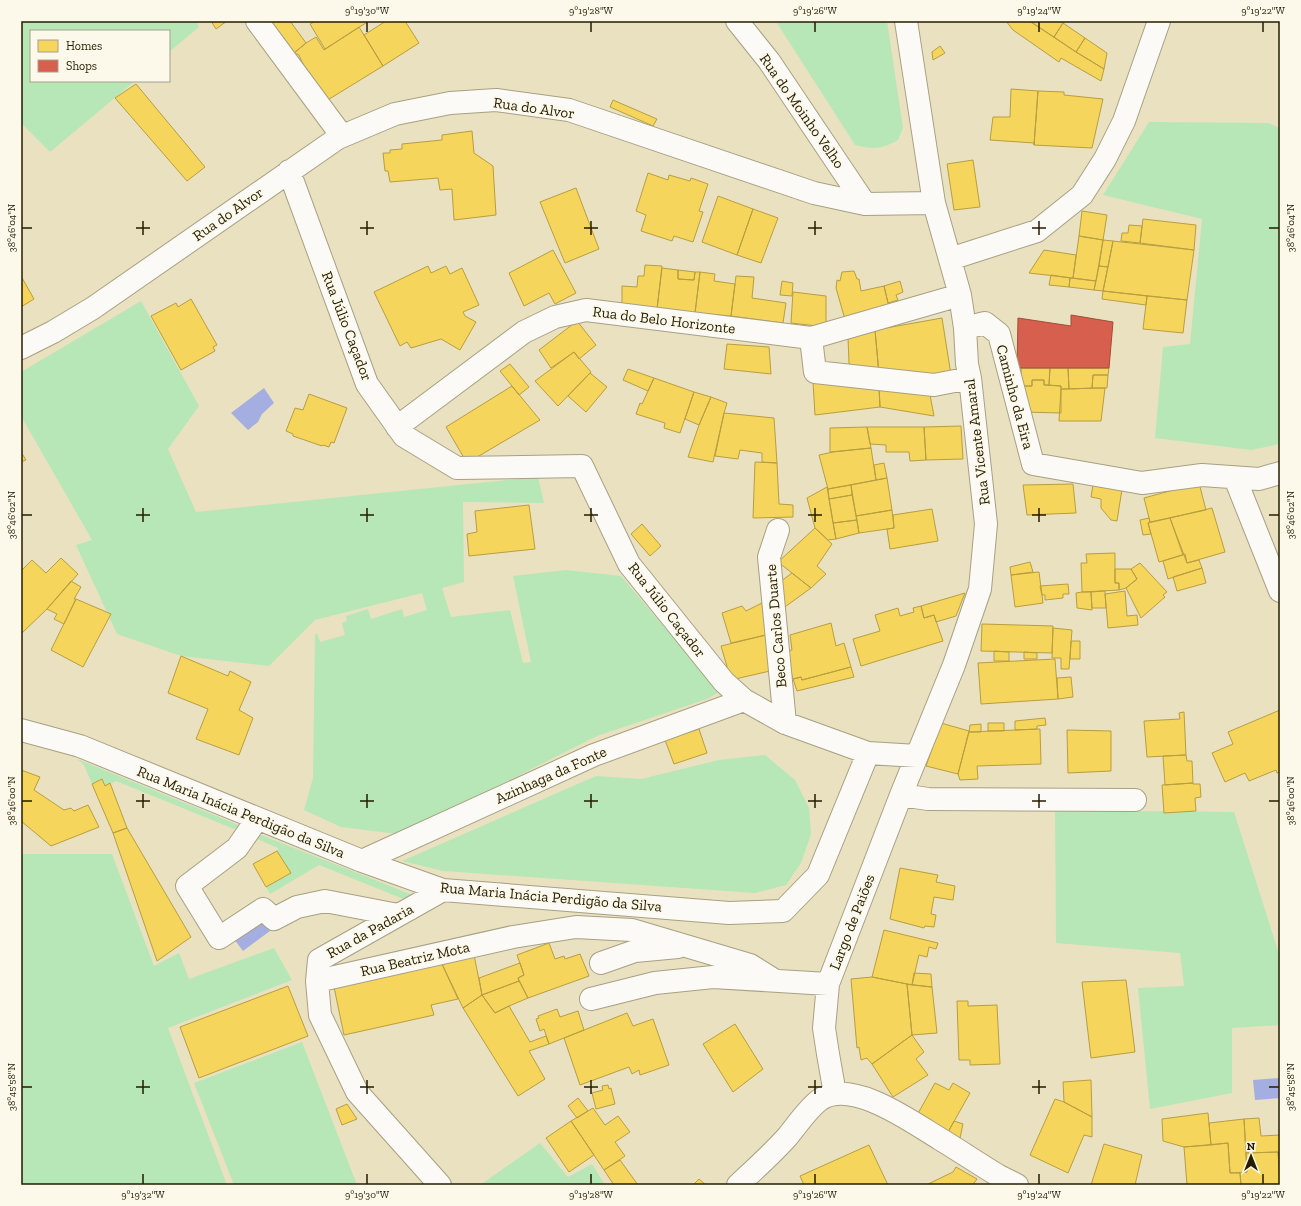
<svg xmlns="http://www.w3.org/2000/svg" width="1301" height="1206" viewBox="0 0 1301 1206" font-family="'Zilla Slab',serif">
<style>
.green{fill:#b7e7b7}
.water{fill:#a5aee0}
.homes{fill:#f6d55c;stroke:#b79e40}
.shops{fill:#d6604d;stroke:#a14c36}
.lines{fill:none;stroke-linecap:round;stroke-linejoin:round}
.minor-casing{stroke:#a7a082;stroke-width:24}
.minor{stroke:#fcfaf6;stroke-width:22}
.ticks{fill:none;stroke:#241c00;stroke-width:1.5}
.labels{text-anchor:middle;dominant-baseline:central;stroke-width:4;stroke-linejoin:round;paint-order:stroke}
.street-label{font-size:15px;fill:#241c00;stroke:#fcf8ea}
.neatline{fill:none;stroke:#241c00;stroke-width:1.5}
.ticks-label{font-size:10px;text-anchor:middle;fill:#241c00}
</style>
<rect width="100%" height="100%" fill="#eae1c0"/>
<!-- green -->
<path class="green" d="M21 21H196L199 27 169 52V31H31V81H135L50 152 21 123Z
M792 21H887L903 128 898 140C881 149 875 150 855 145L777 23Z
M1149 122 1268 123 1280 128V444L1251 450 1155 438 1163 347 1190 344 1202 219 1103 195Z
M141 301 199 406 168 449 196 512 538 477 544 503 463 502 464 582 442 588 451 617 510 610 523 663 531 662 513 576 566 570 621 576 719 692 707 699 597 736 440 815 397 834 341 827 304 810 313 778 315 635 317 633 320 642 345 635 342 623 347 621 346 616 368 609 371 619 402 609 404 617 427 610 422 593 315 620 269 666 181 656 117 634 76 545 92 540 21 416V372Z
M765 755 795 780 809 808 811 834 801 863 786 885 755 893 443 871 402 861 596 776 641 779 719 760Z
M77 759 241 826 234 829 116 781 105 786 102 780 92 784 84 765Z
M1055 810 1234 812 1280 957V1025L1232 1028V1093L1150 1109 1138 988 1184 986 1180 953 1056 943Z
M256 833 418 897 411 902 319 865 270 894 266 887 291 873 277 851 278 848 257 839Z
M21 854H112L154 966 179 953 189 979 274 948 292 980 168 1028 227 1185H21Z
M302 1042 357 1185H234L194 1083Z
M540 1143 568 1177 592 1164 605 1185H480Z"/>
<!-- water -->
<path class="water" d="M264 388 274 403 262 414 258 422 248 430 231 413Z
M261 919 270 931 243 951 234 939Z
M1280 1078V1098L1255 1100 1253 1080Z"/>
<!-- homes -->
<path class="homes" d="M211 21H227L216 29Z
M265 21H290L306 43 294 53 285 48Z
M316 21H369L325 49 310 24Z
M386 21H405L419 43 383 66 364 35Z
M1006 21H1031V22L1076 52 1104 69 1101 81 1061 58 1059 62 1013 30Z
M1031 21H1059L1063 23 1054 37 1031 22Z
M1063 23 1085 38 1076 52 1054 37Z
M359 27 383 66 326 101 302 62 299 55 294 53 306 43 316 37 324 50Z
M1085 38 1107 53 1104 69 1076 52Z
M940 46 945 53 933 60 932 52Z
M136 84 205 167 187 181 115 98Z
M1011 89 1038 91 1034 145V143L990 140 993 117H1010Z
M1038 91 1064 92V95L1103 99 1092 148 1034 145Z
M613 100 657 119 653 126 610 107Z
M472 131 474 153 493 166 496 215 454 220 452 189 440 190 438 178 390 182 388 171H385L383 153H390V150L402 149V144L442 140V135Z
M973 160 980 207 954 210 947 164Z
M648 173 668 180 669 175 690 181 691 178 708 184 699 211 703 212 693 242 674 236 672 241 641 231 646 215 636 211Z
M576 188 599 249 565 263 540 202Z
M718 196 753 209 737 255 702 242Z
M753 209 778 218 761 263 737 255Z
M1082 211 1107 215 1103 240 1079 236Z
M1143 219 1196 225 1194 250 1140 243Z
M1129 225 1142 226 1140 243 1121 241 1122 233H1128Z
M1079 236 1103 240 1096 281 1073 278Z
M1103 240 1113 241 1108 267 1099 266Z
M1113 241 1194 250 1187 300 1103 291Z
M553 250 576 293 555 304 549 293 524 306 509 273Z
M1044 250 1076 255 1073 278 1029 273Z
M645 265 662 266 657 309 622 305V286L637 287 638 276H644Z
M428 266 431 273 446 266 450 274 462 268 479 305 463 312 465 316 476 322 460 350 441 339 411 348 407 342 400 346 374 292Z
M1099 266 1108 267 1103 291 1094 290Z
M662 268 678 270V279L694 280 695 272H700L695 313 657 309Z
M678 270 695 272 694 280 678 279Z
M854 271 857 279H859L861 291 884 286 890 311 846 323 836 288 837 280 840 281 842 272Z
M700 272 715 274 714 281 735 284 731 316 695 313Z
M1051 275 1070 278 1069 287 1049 285Z
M21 276 34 299 21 307Z
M736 276 754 277 752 298 786 303 783 323 731 316Z
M1070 278 1096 281 1094 290 1069 287Z
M782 281 793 283 792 296 780 295Z
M900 281 903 292 896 295 898 300 888 303 884 286Z
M1103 291 1147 296 1146 305 1102 299Z
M793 292 826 296V327L791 323Z
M1147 296 1187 300 1183 333 1143 329Z
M191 299 217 345 213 347 215 351 181 370 151 316 176 303 178 307Z
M942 318 951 375 879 374 875 330Z
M577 321 596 345 579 359 574 352 551 368 539 350Z
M875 330 879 374 854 370 849 363 848 338Z
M727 344 769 347 771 374 724 369Z
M574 352 591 372 558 406 535 381Z
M510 364 529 387 519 395 500 371Z
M1021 368H1050L1049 385H1044V380H1032V386H1022Z
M1050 368H1068L1069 389H1061V386L1049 385Z
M1068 368H1109L1108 375H1093L1092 388 1069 389Z
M628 369 654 378 648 391 623 380Z
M590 373 607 387 586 412 568 396Z
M1093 375H1108L1107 388H1092Z
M654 378 694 392 680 433 664 428 665 423 636 414 640 403 642 404Z
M1032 380H1044V385L1061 386V413L1021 412 1022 386H1032Z
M813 382 879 387 880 407 815 415Z
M512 386 540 420 467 463 446 427Z
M879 387 930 395 934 416 880 407Z
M1105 388 1101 421H1059L1061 389Z
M694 392 711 397 699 425 685 419Z
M309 394 347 408 334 443 331 442 329 447 323 445 322 446 293 436V434L286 431 295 408 303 410Z
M711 397 727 403 724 413 713 462 688 457 699 425Z
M724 413 774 418 777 463 762 462V453L740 450 738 459 715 456Z
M961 426 963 459 926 460 924 427Z
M867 427 871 448 830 452V428Z
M867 427H924L926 460 910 461 909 452H886V445L870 444Z
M871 448 876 480 828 489 819 455 833 452Z
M21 452 26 460 21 462Z
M755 462 777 463 779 504 793 505V517L753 518Z
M884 463 887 478 876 480 874 465Z
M887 478 892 510 856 516 851 485Z
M1199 483 1206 510 1150 522 1144 498Z
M1073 484 1076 513 1027 515 1023 485Z
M851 485 852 495 829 499 828 489Z
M1093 485 1122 489 1117 521 1111 520 1101 508V499L1091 497Z
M827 487 836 539 828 540 815 528 807 498Z
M852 495 857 520 833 523 829 499Z
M529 505 535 549 469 556 467 534 477 532 475 511Z
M1212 508 1225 552 1187 563 1170 518Z
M932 509 938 541 890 549 887 529 894 528 893 515Z
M892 510 894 528 859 533 856 516Z
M1149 518 1150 522 1148 523 1151 534 1143 535 1140 520Z
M1170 518 1183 555 1159 562 1148 523Z
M857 520 859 533 836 539 833 523Z
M642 524 661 546 650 556 631 534Z
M815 528 832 544 817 566 826 574 811 588 778 562Z
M1115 553V583H1119V590L1082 592 1081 563H1087L1086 554Z
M1185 554 1187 563 1199 560 1202 568 1168 579 1163 561Z
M61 558 78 574 47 609 21 634V571L32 560 46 573Z
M1030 562 1033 572 1011 575 1010 567Z
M1140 563 1167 592 1163 595 1165 597 1141 618 1126 588 1137 579 1131 569Z
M1202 568 1206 583 1177 591 1173 577Z
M1115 569H1131L1137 579 1126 588 1119 590V583H1115Z
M1039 572 1043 603 1015 607 1011 575Z
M792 573 811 588 782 609 772 588Z
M71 581 81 587 74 599H76L64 624 54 619 57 614 47 609Z
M1068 584 1069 594H1063V598L1045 600V595H1042L1040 586Z
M1105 591 1106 608H1092L1091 592Z
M1125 591 1127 616 1137 615 1138 625 1108 628 1105 594Z
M1082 592H1091L1092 610 1077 608 1076 593Z
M965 593 956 616 936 622 934 615 924 618 921 606Z
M76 599 111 614 83 667 51 650Z
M762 603 766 635 731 643 722 613 742 606 746 611Z
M921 606 924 618 934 615 943 641 861 666 853 639 880 631 875 615 898 608 900 616 914 612 913 608Z
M831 623 836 646 844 643 851 667 802 680 801 677 793 679 785 651 792 650 790 635Z
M982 624 1053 626 1052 653 981 651Z
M1053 628 1072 630 1069 669H1061V658H1052Z
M766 635 770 671 731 680 721 646Z
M1071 641H1080V659H1070Z
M994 651 1009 652V661H994Z
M1024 652 1037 653V659H1024Z
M181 656 228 676 230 671 251 682 239 710 253 718 239 755 196 739 208 709 168 693Z
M1055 659 1058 699 981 704 978 663Z
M851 667 854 677 797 691 793 679 801 677 802 680Z
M1071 677 1073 697 1058 699 1057 678Z
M1280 710V772L1277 773 1276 770 1249 781 1245 773 1225 782 1212 753 1233 744 1228 732Z
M1184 712 1186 755 1147 757 1144 721 1180 719 1179 713Z
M1045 718 1046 725 1037 726V729L1015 730V721Z
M941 723 969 731 958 774 926 766Z
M988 723H1004V731H988Z
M981 724V732H969L970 725Z
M699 729 707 753 674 764 665 740Z
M1040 729 1041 764 977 766 978 779 960 780 958 774 969 732Z
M1067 730 1111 731V771L1068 773Z
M1186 755 1187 761H1192L1193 783 1165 785 1163 756Z
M21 770 40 777 34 790 64 810 71 808 74 811 88 805 99 827 51 846 21 821Z
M102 779 105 786 110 783 127 828 113 833 92 784Z
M1193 783V784H1200L1201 797 1195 798 1196 811 1164 813 1162 785Z
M127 828 191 937 157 961 113 833Z
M277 851 291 873 266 887 253 864Z
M900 868 938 875 936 882 955 886 953 900 934 897 931 914 936 915 934 927 925 926 924 928 890 919Z
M884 930 938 943 936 949 929 947 927 957 919 955 912 985 872 977Z
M549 943 555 959 564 956 565 959 580 954 589 976 528 998 518 978 524 975 517 955Z
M473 950 482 995 463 1008 442 964Z
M520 963 524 975 518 978 519 981 482 995 479 978Z
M442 964 458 999 431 1005 434 1015 344 1035 334 987Z
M914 973 931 974 932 987 912 985Z
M872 977 907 984 912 1035 872 1064 867 1058 861 1060 859 1047 857 1048 851 979Z
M1126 980 1135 1052 1091 1058 1082 982Z
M519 981 528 998 509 1006 495 1013 482 995Z
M907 984 932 987 937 1033 912 1035Z
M288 986 308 1036 199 1078 180 1027Z
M482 995 495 1013 509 1006 530 1042 546 1036 549 1044 529 1051 545 1079 518 1096 463 1008Z
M957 1001H968V1006L997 1005 1000 1064 970 1065V1060H959Z
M557 1009 560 1017 578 1011 584 1030 549 1044 544 1029 540 1031 536 1019 539 1018 538 1016Z
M627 1013 633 1026 653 1019 669 1065 640 1075 639 1070 632 1074 629 1067 580 1085 564 1038Z
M735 1024 763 1069 733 1092 703 1044Z
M912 1035 924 1052 916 1059 928 1075 893 1097 872 1064Z
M1091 1080 1092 1117 1064 1102 1063 1082Z
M935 1083 949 1090 953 1083 970 1093 947 1134 916 1117Z
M608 1085 609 1089 611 1088 615 1104 596 1109 592 1093 603 1090 602 1086Z
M578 1098 588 1111 577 1118 568 1106Z
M1055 1099 1064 1102 1092 1117V1137L1084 1135 1068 1173 1030 1155Z
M347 1104 357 1119 342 1125 336 1109Z
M593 1108 605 1125 618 1116 630 1132 615 1142 625 1156 604 1170 571 1121Z
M1208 1113 1211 1145 1184 1147 1163 1141 1162 1119Z
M1259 1118 1261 1136 1280 1135V1170L1278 1152 1246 1153 1244 1119Z
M1244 1119 1247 1172 1230 1173 1228 1143 1211 1145 1209 1123Z
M571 1121 594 1155 569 1172 546 1138Z
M954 1121 963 1124 960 1138 947 1134Z
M1228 1143 1230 1173H1240L1241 1185H1187L1184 1147Z
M1104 1144 1142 1155 1135 1185H1091Z
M869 1145 888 1185H804L800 1176Z
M1278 1152 1280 1184 1241 1185 1240 1173 1247 1172 1246 1153Z
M620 1160 638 1185H614L604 1170Z
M956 1167 977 1179 974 1183V1185H926L953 1172Z
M699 1179 706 1185H693Z"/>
<!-- shops -->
<path class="shops" d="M1071 315 1113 322 1109 368H1017L1018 318 1071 326Z"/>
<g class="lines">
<defs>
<path id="minor" d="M257 21 342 136
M737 21 769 61 865 204
M289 171 367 384 404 436 457 468 582 466 629 564 724 682 744 700 785 723 868 753 917 756
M950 259 1037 231 1082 195 1105 159 1124 121 1159 21
M965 328 985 323 999 334 1033 464 1142 483 1202 475 1259 479 1280 473
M811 338 815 372 934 385 970 378
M21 348 53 332 93 308 338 138 395 114 450 103 496 100 569 110 814 193 865 204 934 203
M397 427 524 332 555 317 586 310 811 338 960 295
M1235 478 1280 591
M778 530 769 557 785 723
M21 730 80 746 362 861 443 890 729 913 783 911 818 875 868 753
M901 795 928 799 1135 800
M257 819 237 848 187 886 219 938 263 909 274 919 297 907 325 901 398 915
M362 861 594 755 744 700
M601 963 635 951 678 947
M317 981 513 937 576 927 632 930 750 965 774 980
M591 999 655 983 713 977 828 984
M835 1094 828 1054 824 1028 828 984 901 795 954 665 980 589 986 524 970 378 967 364 965 328 960 295 934 203 906 21
M440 1185 357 1092 320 1015 317 981 319 960 443 890
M738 1185C755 1169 773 1153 788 1136 797 1125 809 1107 821 1099 853 1079 912 1122 940 1139 960 1151 979 1164 999 1176L1017 1185"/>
</defs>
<!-- minor casing -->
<use href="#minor" class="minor-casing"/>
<!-- minor -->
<use href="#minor" class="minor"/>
</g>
<!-- ticks -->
<path class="ticks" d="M367 22V32M591 22V32M815 22V32M1039 22V32M1263 22V32M143 221V235M367 221V235M591 221V235M815 221V235M1039 221V235M22 228H32M136 228H150M360 228H374M584 228H598M808 228H822M1032 228H1046M1269 228H1279M143 508V522M367 508V522M591 508V522M815 508V522M1039 508V522M22 515H32M136 515H150M360 515H374M584 515H598M808 515H822M1032 515H1046M1269 515H1279M143 794V808M367 794V808M591 794V808M815 794V808M1039 794V808M22 801H32M136 801H150M360 801H374M584 801H598M808 801H822M1032 801H1046M1269 801H1279M143 1080V1094M367 1080V1094M591 1080V1094M815 1080V1094M1039 1080V1094M22 1087H32M136 1087H150M360 1087H374M584 1087H598M808 1087H822M1032 1087H1046M1269 1087H1279M143 1174V1184M367 1174V1184M591 1174V1184M815 1174V1184M1039 1174V1184M1263 1174V1184"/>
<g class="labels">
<!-- street labels -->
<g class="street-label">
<text transform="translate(534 108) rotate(8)">Rua do Alvor</text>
<text transform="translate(802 111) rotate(55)">Rua do Moinho Velho</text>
<text transform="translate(228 214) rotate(-35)">Rua do Alvor</text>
<text transform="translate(664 320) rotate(7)">Rua do Belo Horizonte</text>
<text transform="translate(347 326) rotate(69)">Rua Júlio Caçador</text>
<text transform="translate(1015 397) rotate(75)">Caminho da Eira</text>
<text transform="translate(977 442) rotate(-97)">Rua Vicente Amaral</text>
<text transform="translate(667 610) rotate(52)">Rua Júlio Caçador</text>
<text transform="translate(776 626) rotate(-95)">Beco Carlos Duarte</text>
<text transform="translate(551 775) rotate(-24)">Azinhaga da Fonte</text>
<text transform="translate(241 812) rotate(22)">Rua Maria Inácia Perdigão da Silva</text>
<text transform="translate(551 897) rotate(5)">Rua Maria Inácia Perdigão da Silva</text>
<text transform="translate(852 922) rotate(-69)">Largo de Paiões</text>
<text transform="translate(370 931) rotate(-29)">Rua da Padaria</text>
<text transform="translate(415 959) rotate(-13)">Rua Beatriz Mota</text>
</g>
</g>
<!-- border -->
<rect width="1301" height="1206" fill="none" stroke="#fcf8ea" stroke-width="44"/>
<!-- legend -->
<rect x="30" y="30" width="140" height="52" fill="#fcf8ea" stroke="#a6a08c"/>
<rect x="38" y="40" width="20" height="12" fill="#f6d55c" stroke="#a6a08c"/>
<text x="66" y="50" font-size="12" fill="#241c00">Homes</text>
<rect x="38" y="60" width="20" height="12" fill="#d6604d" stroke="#a6a08c"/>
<text x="66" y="70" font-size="12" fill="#241c00">Shops</text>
<!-- north arrow -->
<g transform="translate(1251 1156)" stroke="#fcf8ea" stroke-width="3" paint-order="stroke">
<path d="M0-3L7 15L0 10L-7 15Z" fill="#241c00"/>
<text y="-6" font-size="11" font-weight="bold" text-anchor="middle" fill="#241c00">N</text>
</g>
<rect x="22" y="22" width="1257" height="1162" class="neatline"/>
<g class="ticks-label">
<text x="367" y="14">9°19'30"W</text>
<text x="591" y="14">9°19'28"W</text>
<text x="815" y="14">9°19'26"W</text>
<text x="1039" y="14">9°19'24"W</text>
<text x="1263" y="14">9°19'22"W</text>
<text transform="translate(11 228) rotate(-90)" y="4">38°46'04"N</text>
<text transform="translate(1290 228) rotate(-90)" y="4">38°46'04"N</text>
<text transform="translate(11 515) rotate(-90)" y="4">38°46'02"N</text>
<text transform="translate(1290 515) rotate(-90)" y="4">38°46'02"N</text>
<text transform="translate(11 801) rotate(-90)" y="4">38°46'00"N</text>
<text transform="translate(1290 801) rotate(-90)" y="4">38°46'00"N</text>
<text transform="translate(11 1087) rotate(-90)" y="4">38°45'58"N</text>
<text transform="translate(1290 1087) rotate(-90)" y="4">38°45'58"N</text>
<text x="143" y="1198">9°19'32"W</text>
<text x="367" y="1198">9°19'30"W</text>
<text x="591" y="1198">9°19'28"W</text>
<text x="815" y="1198">9°19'26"W</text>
<text x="1039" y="1198">9°19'24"W</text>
<text x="1263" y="1198">9°19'22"W</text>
</g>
</svg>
